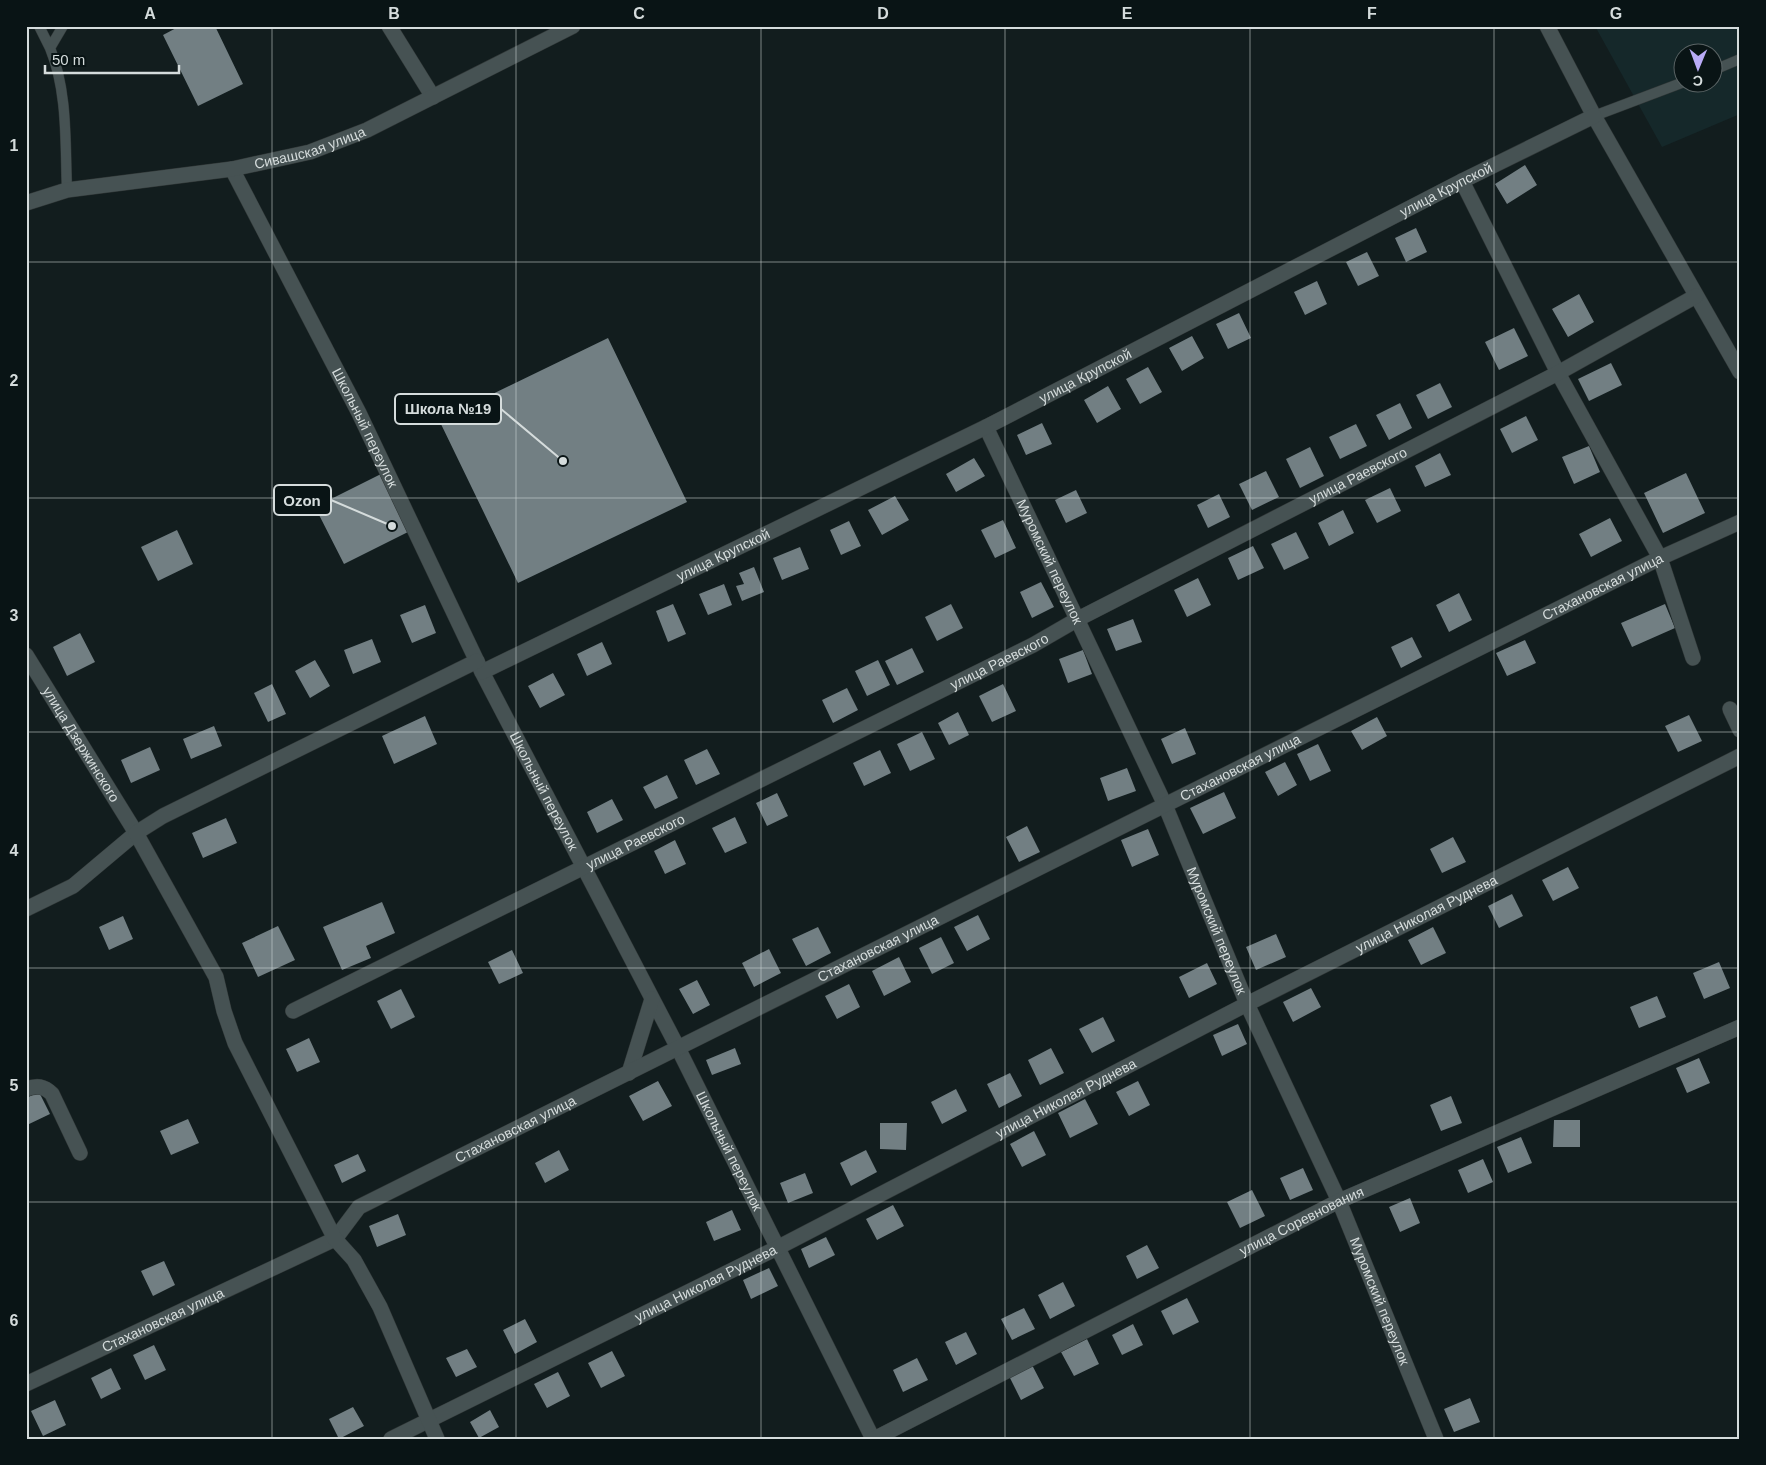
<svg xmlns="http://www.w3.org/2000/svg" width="1766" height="1465" viewBox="0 0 1766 1465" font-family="Arial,sans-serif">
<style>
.built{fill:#15282a;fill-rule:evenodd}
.building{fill:#727f83}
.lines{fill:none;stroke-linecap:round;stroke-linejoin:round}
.service-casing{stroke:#303737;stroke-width:11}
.minor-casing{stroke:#303737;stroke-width:16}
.tertiary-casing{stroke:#303737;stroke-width:16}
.service{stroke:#465253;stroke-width:10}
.minor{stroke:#465253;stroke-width:15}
.tertiary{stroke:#465253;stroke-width:15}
.grid{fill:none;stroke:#d5dcdc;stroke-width:1;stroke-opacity:0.55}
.labels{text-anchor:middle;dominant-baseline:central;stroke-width:5;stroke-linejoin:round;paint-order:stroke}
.street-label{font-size:14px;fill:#d5dcdc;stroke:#091415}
.leader{fill:none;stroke:#d5dcdc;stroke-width:2}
.callout-dot{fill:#d5dcdc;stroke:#091415;stroke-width:2}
.callout{fill:#091415;stroke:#d5dcdc;stroke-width:2}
.callout-label{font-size:15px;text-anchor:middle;font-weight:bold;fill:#d5dcdc}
.neatline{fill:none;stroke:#d5dcdc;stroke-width:2}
.grid-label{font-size:16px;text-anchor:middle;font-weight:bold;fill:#d5dcdc}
</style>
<rect width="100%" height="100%" fill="#121d1e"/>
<!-- built -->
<path class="built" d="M1595 26H1740V114L1662 147ZM1684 52H1714V82H1684Z"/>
<!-- building -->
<path class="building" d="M180 26H215L243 84 198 106 163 35Z
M1525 165 1537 185 1507 204 1495 184Z
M1416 228 1427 252 1406 262 1395 238Z
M1367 252 1379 276 1358 286 1346 262Z
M1317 281 1327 304 1305 315 1294 292Z
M1579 294 1594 322 1568 337 1552 309Z
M1239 313 1251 338 1228 349 1216 324Z
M1514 328 1528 356 1499 370 1485 342Z
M1192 336 1204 358 1182 371 1169 348Z
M608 338 687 502 518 583 439 420Z
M1611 363 1622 385 1589 401 1578 379Z
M1148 367 1162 392 1140 404 1126 379Z
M1440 383 1452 407 1428 419 1416 395Z
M1108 386 1121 409 1097 423 1084 400Z
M1400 403 1412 428 1389 440 1376 415Z
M1526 416 1538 440 1512 453 1500 429Z
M1042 423 1052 444 1026 455 1017 435Z
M1356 424 1367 446 1340 459 1329 437Z
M1589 446 1600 472 1574 484 1562 457Z
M1310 447 1324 476 1300 488 1286 459Z
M1440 453 1451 475 1425 487 1415 466Z
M974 458 985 476 956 492 946 474Z
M1266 471 1279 497 1252 510 1239 484Z
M383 473 412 530 344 564 315 507Z
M1686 473 1705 513 1663 533 1644 493Z
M1390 488 1401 511 1377 523 1365 500Z
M1076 490 1087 513 1066 523 1055 500Z
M1219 494 1230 517 1208 528 1197 505Z
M895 496 909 520 882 535 868 510Z
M1343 510 1354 533 1329 546 1318 523Z
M1610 518 1622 541 1591 557 1579 534Z
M1003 520 1016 548 995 558 981 530Z
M849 521 861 546 841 555 830 530Z
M177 530 193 564 158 581 141 547Z
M1296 532 1309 558 1284 570 1271 544Z
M1253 546 1264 568 1238 580 1228 558Z
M800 547 809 569 782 580 773 558Z
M754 567 764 592 742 601 736 586 744 584 739 573Z
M1198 578 1211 605 1187 617 1174 590Z
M1041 582 1054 607 1032 618 1020 592Z
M724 584 732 605 708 615 699 594Z
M1459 593 1472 620 1449 632 1436 605Z
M673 604 686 634 668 642 656 611Z
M951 604 963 628 937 641 925 617Z
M1665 604 1675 628 1632 647 1621 623Z
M425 605 436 633 412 643 400 615Z
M1133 619 1142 642 1116 651 1107 629Z
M80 633 95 662 67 676 53 647Z
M1412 637 1422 657 1401 668 1391 647Z
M372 639 381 662 353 674 344 650Z
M1525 640 1536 663 1507 676 1496 653Z
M602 642 612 664 587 676 577 654Z
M912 648 924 672 897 685 885 661Z
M1083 650 1092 674 1068 683 1059 659Z
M315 660 330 686 310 698 295 671Z
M878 660 890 685 867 696 855 671Z
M553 673 565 695 540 708 528 686Z
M272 684 286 714 268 722 254 693Z
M1003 684 1016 711 992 722 979 696Z
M847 688 858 710 833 723 822 700Z
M958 712 969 735 949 745 938 723Z
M1689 715 1702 741 1678 752 1665 726Z
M425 716 437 744 394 764 382 736Z
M1377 717 1387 736 1362 750 1351 731Z
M214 726 222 746 191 759 183 739Z
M1185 728 1196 754 1172 764 1161 739Z
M922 732 935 759 910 771 897 744Z
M1318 744 1331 771 1310 781 1297 754Z
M150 747 160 770 131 783 121 760Z
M707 749 720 774 696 785 684 760Z
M880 750 891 773 864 786 853 763Z
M1285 762 1297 785 1278 796 1265 772Z
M1127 768 1136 791 1108 801 1100 778Z
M667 775 678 798 655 809 643 787Z
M1224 792 1236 818 1203 834 1190 808Z
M777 793 788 816 767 826 756 803Z
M612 799 623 820 597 833 587 812Z
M735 817 747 843 725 853 712 828Z
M226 818 237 843 203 858 192 833Z
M1027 826 1040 852 1019 862 1006 837Z
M1148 829 1159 855 1132 867 1121 840Z
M1453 837 1466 862 1442 873 1430 849Z
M675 840 686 864 665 874 654 851Z
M1568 867 1579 888 1553 901 1542 880Z
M1512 894 1523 916 1499 928 1488 906Z
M382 902 395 933 366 946 371 958 342 970 323 927Z
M978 915 990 939 967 951 954 927Z
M123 916 133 939 109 950 99 927Z
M278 926 295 960 258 977 242 943Z
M818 927 831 953 806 966 792 939Z
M1433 927 1446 953 1421 965 1408 940Z
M1276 934 1286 957 1256 970 1246 947Z
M941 937 954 963 932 974 919 948Z
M769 949 781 973 754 987 742 963Z
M512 950 523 973 499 984 488 962Z
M899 957 911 982 884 996 872 971Z
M1719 962 1730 988 1704 999 1693 973Z
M1207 963 1217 984 1189 998 1179 977Z
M697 980 710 1005 693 1014 679 989Z
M849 984 860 1007 837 1019 825 996Z
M1311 988 1321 1007 1293 1022 1283 1002Z
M401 989 415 1017 391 1029 377 1001Z
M1657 996 1666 1017 1639 1028 1630 1007Z
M1103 1017 1115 1041 1092 1053 1079 1029Z
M1238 1024 1247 1044 1222 1056 1213 1035Z
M309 1038 320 1062 297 1072 286 1049Z
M735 1048 741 1064 712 1075 706 1060Z
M1051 1048 1064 1073 1040 1085 1028 1060Z
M1699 1058 1710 1083 1687 1093 1676 1068Z
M1010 1073 1022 1096 999 1108 987 1084Z
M658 1081 672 1106 643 1121 629 1096Z
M1138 1081 1150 1105 1129 1116 1116 1092Z
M956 1089 967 1111 942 1124 931 1102Z
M39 1092 50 1114 27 1125 26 1098Z
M1451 1096 1462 1123 1441 1131 1430 1105Z
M1085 1099 1098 1124 1070 1138 1058 1113Z
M188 1119 199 1143 171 1155 160 1131Z
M1554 1120H1580V1147H1553Z
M880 1123H907L906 1150 880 1149Z
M1034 1131 1046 1155 1022 1167 1010 1144Z
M1521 1137 1532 1163 1508 1173 1497 1147Z
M559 1150 569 1170 545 1183 535 1163Z
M866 1150 877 1172 851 1186 840 1163Z
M358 1154 366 1171 342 1183 334 1165Z
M1483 1159 1493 1182 1468 1193 1458 1170Z
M1303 1168 1313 1190 1290 1200 1280 1178Z
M805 1173 813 1193 788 1203 780 1183Z
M1252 1190 1265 1216 1240 1228 1227 1202Z
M1410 1198 1420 1223 1400 1232 1389 1207Z
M893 1205 904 1226 877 1240 866 1219Z
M732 1210 741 1230 714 1241 706 1222Z
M398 1214 406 1235 377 1247 369 1226Z
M826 1237 835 1255 809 1268 801 1249Z
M1147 1245 1159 1268 1137 1279 1126 1256Z
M164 1261 175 1285 153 1296 141 1271Z
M769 1268 778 1286 751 1299 743 1280Z
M1063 1282 1075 1306 1050 1319 1038 1295Z
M1187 1298 1199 1322 1173 1335 1161 1311Z
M1024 1308 1035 1329 1012 1340 1001 1319Z
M525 1319 537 1342 515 1354 503 1330Z
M1133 1324 1143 1345 1122 1355 1112 1335Z
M966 1332 977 1354 956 1365 945 1342Z
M1087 1339 1099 1364 1074 1376 1061 1352Z
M154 1345 166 1370 145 1380 133 1355Z
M467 1349 477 1367 456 1377 446 1358Z
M612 1351 625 1376 601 1388 588 1363Z
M917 1358 928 1380 903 1392 893 1370Z
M1031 1363 1044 1388 1021 1400 1008 1374Z
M111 1368 121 1389 101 1399 91 1378Z
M558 1372 570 1396 547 1408 534 1384Z
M1470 1398 1480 1422 1454 1432 1444 1409Z
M55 1400 66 1425 43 1436 31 1411Z
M353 1407 364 1426 339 1439 329 1419Z
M490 1410 499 1427 479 1438 470 1422Z"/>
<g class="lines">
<defs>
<path id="service" d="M39 26 50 48
M63 26 50 48C68 92 65 143 67 190
M1714 70 1740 59
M1594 116 1684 82"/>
<g id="minor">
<path d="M389 26 433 97"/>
<path d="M1547 26 1594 116 1740 372"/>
<path id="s1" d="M232 169 359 413 482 672 678 1048 873 1439"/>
<path d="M1462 181 1558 373 1660 558 1693 658"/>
<path id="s2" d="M986 427 1165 805 1247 1004 1339 1201 1436 1439"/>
<path id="s3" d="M26 655 136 833 73 886 26 909"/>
<path id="s4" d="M482 672 986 427 1462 181 1594 116"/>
<path d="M1730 709 1740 730"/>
<path id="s5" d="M293 1011 1033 645 1078 619 1558 373 1696 296"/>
<path d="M629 1073 652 999"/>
<path d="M26 1089C37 1085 44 1086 52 1094L80 1153"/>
<path id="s6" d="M26 1384 335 1239 359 1207 1660 558 1740 522"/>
<path id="s7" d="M391 1439 779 1247 1247 1004 1740 756"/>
<path d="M437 1439 380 1307 354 1260 335 1239 235 1043 224 1011 216 977 136 833 163 816 477 661"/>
<path id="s8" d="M874 1439 1339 1201 1740 1027"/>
</g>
<g id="tertiary">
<path id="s9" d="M26 203 67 190 232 169 310 152 367 130 573 26"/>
</g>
</defs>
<!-- service casing -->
<use href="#service" class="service-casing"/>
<!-- minor casing -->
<use href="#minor" class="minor-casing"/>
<!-- tertiary casing -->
<use href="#tertiary" class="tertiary-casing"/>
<!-- service -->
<use href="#service" class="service"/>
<!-- minor -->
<use href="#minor" class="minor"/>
<!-- tertiary -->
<use href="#tertiary" class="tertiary"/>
</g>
<!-- grid -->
<path class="grid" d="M272 26V1439M516 26V1439M761 26V1439M1005 26V1439M1250 26V1439M1494 26V1439M26 262H1740M26 498H1740M26 732H1740M26 968H1740M26 1202H1740"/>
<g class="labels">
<!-- street labels -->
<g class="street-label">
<text stroke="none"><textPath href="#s9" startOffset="290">Сивашская улица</textPath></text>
<text stroke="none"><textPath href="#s4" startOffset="1078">улица Крупской</textPath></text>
<text stroke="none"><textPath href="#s4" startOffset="672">улица Крупской</textPath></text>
<text stroke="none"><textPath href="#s1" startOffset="291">Школьный переулок</textPath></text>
<text stroke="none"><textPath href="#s5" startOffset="1192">улица Раевского</textPath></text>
<text stroke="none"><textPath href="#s4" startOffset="268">улица Крупской</textPath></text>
<text stroke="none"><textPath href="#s2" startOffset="149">Муромский переулок</textPath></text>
<text stroke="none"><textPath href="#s6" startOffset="1771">Стахановская улица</textPath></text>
<text stroke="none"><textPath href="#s5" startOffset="788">улица Раевского</textPath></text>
<text stroke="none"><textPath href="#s3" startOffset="105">улица Дзержинского</textPath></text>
<text stroke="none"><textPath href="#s6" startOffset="1366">Стахановская улица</textPath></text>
<text stroke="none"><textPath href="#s1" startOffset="696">Школьный переулок</textPath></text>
<text stroke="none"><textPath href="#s5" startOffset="382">улица Раевского</textPath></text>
<text stroke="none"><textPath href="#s7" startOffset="1161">улица Николая Руднева</textPath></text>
<text stroke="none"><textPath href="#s2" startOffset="554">Муромский переулок</textPath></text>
<text stroke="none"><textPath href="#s6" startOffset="961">Стахановская улица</textPath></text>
<text stroke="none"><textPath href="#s7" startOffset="756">улица Николая Руднева</textPath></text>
<text stroke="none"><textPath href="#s6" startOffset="556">Стахановская улица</textPath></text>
<text stroke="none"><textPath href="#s1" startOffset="1101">Школьный переулок</textPath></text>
<text stroke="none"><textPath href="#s8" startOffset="480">улица Соревнования</textPath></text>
<text stroke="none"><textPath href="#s7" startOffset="351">улица Николая Руднева</textPath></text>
<text stroke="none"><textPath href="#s2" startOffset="959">Муромский переулок</textPath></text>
<text stroke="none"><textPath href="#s6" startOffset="151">Стахановская улица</textPath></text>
</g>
</g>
<!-- callouts -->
<path class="leader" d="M563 461L501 409M392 526L331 500"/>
<g class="callout-dot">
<circle cx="563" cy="461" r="5"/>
<circle cx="392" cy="526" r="5"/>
</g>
<g class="callout">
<rect x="395" y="394" width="106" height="30" rx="5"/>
<rect x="274" y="485" width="57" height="30" rx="5"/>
</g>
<g class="callout-label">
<text x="448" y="414">Школа №19</text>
<text x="302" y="506">Ozon</text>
</g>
<!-- border -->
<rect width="1766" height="1465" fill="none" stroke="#091415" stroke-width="55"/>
<!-- north arrow -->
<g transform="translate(1698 68) rotate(181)"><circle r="24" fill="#091415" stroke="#5b6465"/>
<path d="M0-4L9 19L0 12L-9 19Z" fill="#b9abf7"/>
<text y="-8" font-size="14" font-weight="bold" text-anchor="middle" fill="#d5dcdc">С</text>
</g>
<!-- scale -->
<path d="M45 65v8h134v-8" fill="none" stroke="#d5dcdc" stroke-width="2.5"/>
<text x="52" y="65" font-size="15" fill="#d5dcdc" stroke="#091415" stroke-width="4" paint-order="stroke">50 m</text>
<rect x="28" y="28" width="1710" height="1410" class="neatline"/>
<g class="grid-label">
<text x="150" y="19">A</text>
<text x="394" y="19">B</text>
<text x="639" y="19">C</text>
<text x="883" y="19">D</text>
<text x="1127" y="19">E</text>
<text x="1372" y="19">F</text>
<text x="1616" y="19">G</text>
<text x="14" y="151">1</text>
<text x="14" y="386">2</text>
<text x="14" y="621">3</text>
<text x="14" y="856">4</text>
<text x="14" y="1091">5</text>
<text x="14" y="1326">6</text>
</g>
</svg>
